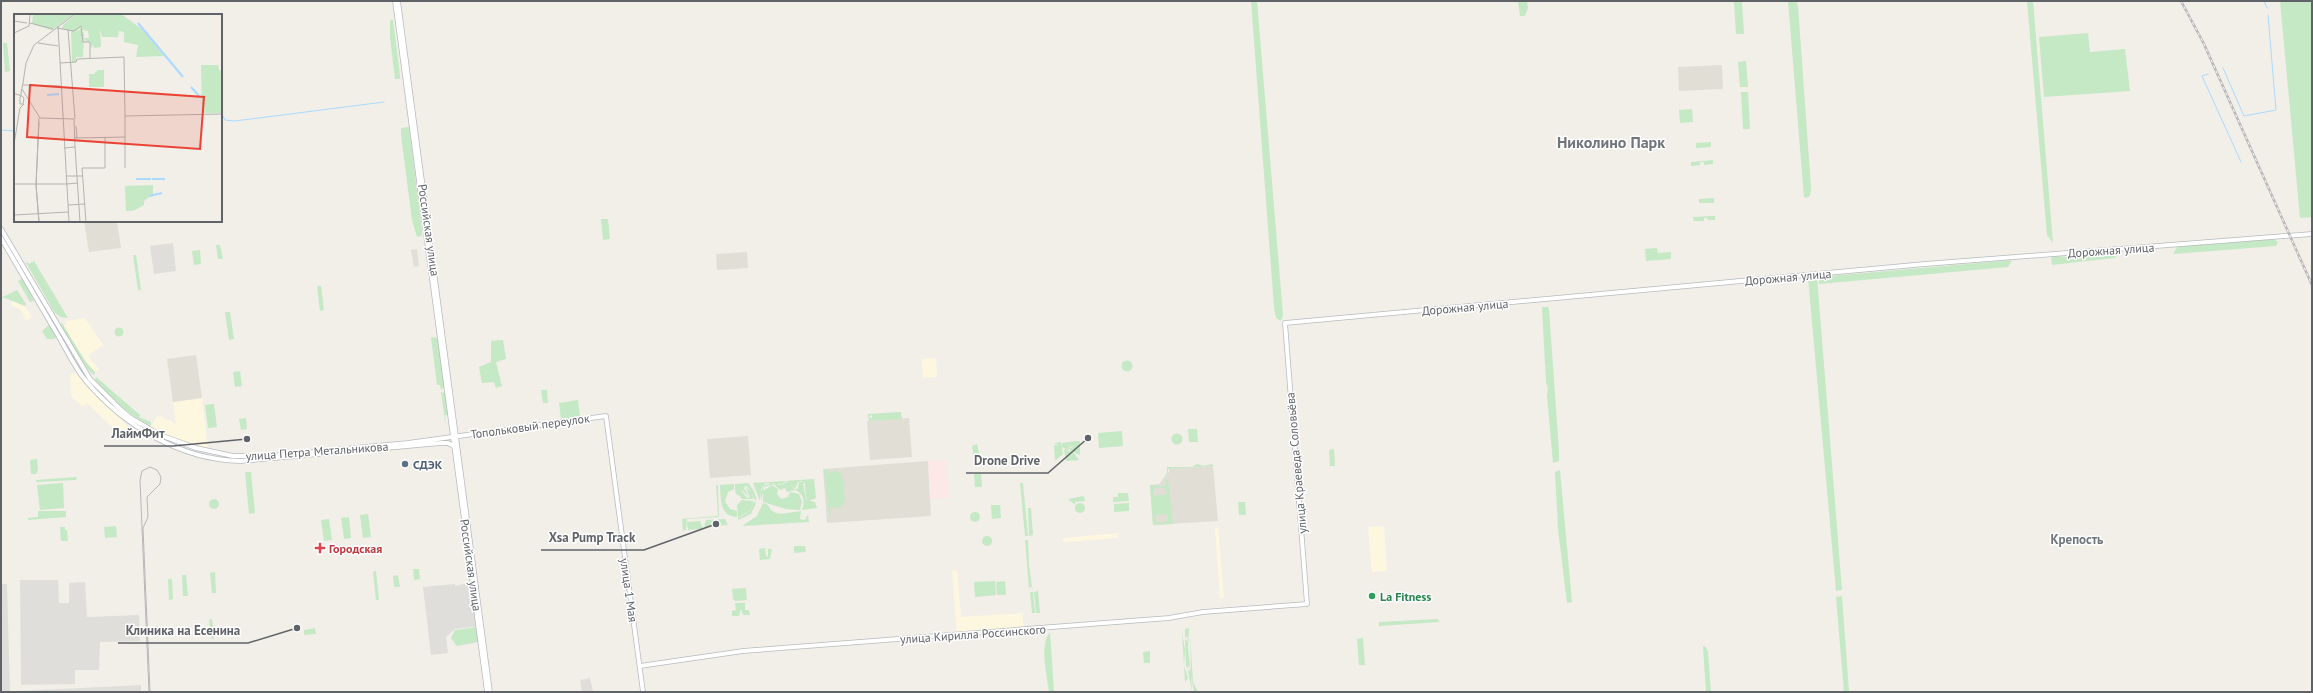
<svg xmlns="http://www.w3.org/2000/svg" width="2313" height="693" viewBox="0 0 2313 693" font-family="'PT Sans',sans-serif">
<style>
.commercial{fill:#fef7e0}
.industrial{fill:#e0deda}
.education{fill:#e1ded6}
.medical{fill:#fce8e6}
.green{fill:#c5e8c5;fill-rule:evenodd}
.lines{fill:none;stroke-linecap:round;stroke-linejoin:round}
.stream{stroke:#aadaff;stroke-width:1}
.secondary-casing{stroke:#b6babf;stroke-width:5.5}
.secondary{stroke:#fff;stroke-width:4}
.tram{stroke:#b6b7b8;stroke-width:1}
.rail-casing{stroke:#b6b7b8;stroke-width:2.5}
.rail{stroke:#fff;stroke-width:1;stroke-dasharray:3;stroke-linecap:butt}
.service-dot{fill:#5c6f8a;stroke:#fff;stroke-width:1.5}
.health-dot{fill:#e0444e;stroke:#fff;stroke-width:1.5}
.leisure-dot{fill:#2e9e5b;stroke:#fff;stroke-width:1.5}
.labels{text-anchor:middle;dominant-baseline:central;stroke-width:3;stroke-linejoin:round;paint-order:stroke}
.street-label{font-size:12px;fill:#5f6368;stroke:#fff}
.service-label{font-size:12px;font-weight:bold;fill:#4e5e75;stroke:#fff;text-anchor:start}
.health-label{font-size:12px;font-weight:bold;fill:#be3a42;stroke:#fff;text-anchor:start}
.leisure-label{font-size:12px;font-weight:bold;fill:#27864d;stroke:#fff;text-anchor:start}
.neighbourhood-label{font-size:13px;font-weight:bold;fill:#70757a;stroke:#fff}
.district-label{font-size:16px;font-weight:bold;fill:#70757a;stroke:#fff}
.inset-river{fill:none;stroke:#aadaff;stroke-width:2}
.inset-road{fill:none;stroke:#b3b3b1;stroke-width:1}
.view{fill:#ea4335;fill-opacity:0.15;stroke:#ea4335;stroke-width:2}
.inset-edge{fill:none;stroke:#5f6368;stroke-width:2}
.leader{fill:none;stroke:#5f6368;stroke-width:1.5}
.callout-dot{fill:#5f6368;stroke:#fff;stroke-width:1.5}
.callout-label{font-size:13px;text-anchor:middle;font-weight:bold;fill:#5f6368;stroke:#fff;stroke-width:3;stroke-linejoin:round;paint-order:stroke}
</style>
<rect width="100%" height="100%" fill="#f1efe8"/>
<!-- commercial -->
<path class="commercial" d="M12 301 25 306 32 317 26 321 20 309 10 305Z
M85 318 103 345 88 356 99 369 94 373 63 326 67 324 65 321Z
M936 358 937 377 923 378 922 359Z
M78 372 91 389 130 429 115 430 87 403 85 406 81 405 71 396 70 375Z
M202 398 208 450 185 443 151 427 158 415 176 424 173 402Z
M1384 526 1387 571 1372 572 1368 527Z
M1215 528H1218L1224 598H1220Z
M1118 533V538L1063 542V538Z
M957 570 961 617 1022 613 1024 628 957 632 952 571Z"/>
<!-- industrial -->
<path class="industrial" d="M173 243 176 271 154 274 150 246Z
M20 580H58L59 603H69V583L85 582 87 617 139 615 140 641 100 642 99 670H75V684L21 685Z
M468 583H472L479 626 455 629 446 637 448 653 431 655 423 587 455 584V586Z
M1 584H7L10 692H1Z
M590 678 593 692H582L580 680Z
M141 685V692H21V691Z"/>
<!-- education -->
<path class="education" d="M1722 65 1723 89 1679 91 1678 67Z
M84 221H117L121 248 89 252Z
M417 249 419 266 414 267 411 250Z
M747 252 748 268 717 270 716 254Z
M196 355 202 398 173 402 167 359Z
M909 418 912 457 870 460 867 421Z
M748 436 751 475 710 478 707 439Z
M928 461 931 516 827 523 823 469Z
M1213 466 1218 521 1153 525 1150 485 1159 484 1169 472V469Z"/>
<!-- medical -->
<path class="medical" d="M945 460 949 498 930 499 928 461Z"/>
<!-- green -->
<path class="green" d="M1251 1H1257L1283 315 1281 321 1276 318 1274 307Z
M1518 1H1527L1528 8 1525 16H1520Z
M1734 1H1742L1744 34H1736Z
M1788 1H1796L1798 6 1811 188 1810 196 1806 198 1804 197Z
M2027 1H2033L2053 243 2047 235Z
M2280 1H2312V217L2300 218Z
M390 20H393L400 75V79H395L390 37Z
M2088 33 2090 52 2125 49 2130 91 2044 97 2039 37Z
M3 43H7L10 71 5 72Z
M1746 61 1748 87H1740L1738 62Z
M1741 92H1748L1750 129H1743Z
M1692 109 1693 122 1680 123 1679 110Z
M409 127 422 230V236L417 237 412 220 401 135V128Z
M1711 142V147L1696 148V143Z
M1713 160V164L1704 165V162H1700V165L1691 166V162Z
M1714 198V203H1699V199Z
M1715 216V220H1708L1707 218H1704V221H1694L1693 217Z
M601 219H608L610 239 603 240Z
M2273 239 2278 242 2276 246 2173 254 2177 247Z
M216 245H220L223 259H218Z
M1657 248 1658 253 1671 252V259L1646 261 1645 249Z
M200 250 201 264 194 265 192 251Z
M2117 252 2118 255 2114 258 2052 265 2051 258 2054 256 2070 257Z
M133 255H136L141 290H138Z
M2012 260 2008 267 1819 284V277Z
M25 261 29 264 34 261 68 318 61 317 55 313Z
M1808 277H1817L1842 590 1836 591Z
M23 278 35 303 34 301 30 302 18 281Z
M317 286H321L324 310 320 311Z
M17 290 26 304 25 306 5 298H1Z
M1542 307H1548L1549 309 1559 452V461L1553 463 1547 396 1548 388 1546 382Z
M225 312H230L234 339 229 340Z
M62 323 85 361 95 372 94 375C89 374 64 333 60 326Z
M49 325 56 337 55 339H47L42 331Z
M114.5 332a4.5 4.5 0 1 1 9 0a4.5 4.5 0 1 1-9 0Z
M431 337 438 338 445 387 441 390 440 385H437Z
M503 340 506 359 496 362 502 386 496 388 494 382 482 383 479 367 491 362V341Z
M1121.5 366a5.5 5.5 0 1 1 11 0a5.5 5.5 0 1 1-11 0Z
M240 371 242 386 235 387 233 372Z
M96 377 140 415 139 417 151 422V425L148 426C128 413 110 398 95 380Z
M541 390H547L548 403H543Z
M441 392 445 393 449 408 448 415H445L446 428Z
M578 400 580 416 561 419 559 403Z
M214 404 217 427 208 428 205 405Z
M901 412 902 419 869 421 868 417 872 418V415L868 417V414Z
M246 418 247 429 241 430 239 419Z
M1188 429H1197L1198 442H1189Z
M1122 431 1123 446 1099 448 1098 433Z
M1171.5 439a5.5 5.5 0 1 1 11 0a5.5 5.5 0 1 1-11 0Z
M1076 441H1080V455L1069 450 1074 445 1071 447 1068 445 1070 448 1068 450 1062 447V443Z
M1061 442 1063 454 1055 461 1054 445 1060 446 1054 443Z
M977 444 980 458 974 459 972 446Z
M1064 449 1074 453 1079 460 1066 461Z
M1334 449 1335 466H1330L1329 450Z
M37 459 38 470 36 474H31L30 460Z
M1197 464 1203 466 1212 464 1214 466 1168 469V473L1160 481 1167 473V467H1192Z
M827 469V474L836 470 842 475 845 500 840 508 830 507 831 516H829L824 470Z
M1560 470 1572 602 1567 603 1558 529 1555 472Z
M251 472 255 513 249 514 245 472Z
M974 474H981L982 487H975Z
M77 477 76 480 36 482V480Z
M814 479 816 498 809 501 806 499 805 484 802 481 798 482 795 489 787 481 781 484 766 483 761 489 760 501 753 483Z
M1165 479H1168L1173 524 1153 525 1150 485 1165 486ZM1158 487 1165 488 1167 494 1153 496 1154 489ZM1168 514V520L1164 523 1157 522 1154 515Z
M788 482 795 490 798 488 799 482H803L806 500 815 502 817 508 802 510C805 501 804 494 795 490L787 492 785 488 780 490 774 484 764 487 761 501V491L765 485 773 483 780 485Z
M63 483 64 508 40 510 37 485Z
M748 483 754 491 757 500 754 499 752 493 746 485 744 488 749 497 742 490 735 489V484Z
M1020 483H1023L1028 536H1025Z
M734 484V489L728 492 725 501 730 509 737 511V517C719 516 721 499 720 485Z
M716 485H718L719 517 687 519 686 530 683 531 682 519 718 516Z
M772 485 778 489 777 494 781 499 788 497 790 492 799 494 802 502 800 510 786 509 763 502V491Z
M745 486 752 493 753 499H742L740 496 736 494 735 489 741 490 747 498 750 497Z
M1118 493H1128L1129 501 1113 502V497H1118Z
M1084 496 1085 501 1075 502V505L1068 499Z
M209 504a5 5 0 1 1 10 0a5 5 0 1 1-10 0Z
M742 500 753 501C752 510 747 515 738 517L737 505Z
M754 501 756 503 751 514 738 520V517L750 511Z
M1238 502H1245L1246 515H1239Z
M1075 508a5 5 0 1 1 10 0a5 5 0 1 1-10 0Z
M763 503 768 505C774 519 789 512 801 511L800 519 805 520 808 515 809 522 742 526 757 516Z
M1129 503V511L1114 512V504Z
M991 505H1000L1001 518 992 519Z
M1028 508H1031L1033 535 1029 536Z
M38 511H66V517L28 520V518L38 517Z
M970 517a5 5 0 1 1 10 0a5 5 0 1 1-10 0Z
M368 514 371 537 363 538 360 515Z
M349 517 351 538 344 539 341 518Z
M329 519 332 540 324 541 321 520Z
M725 519 728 525 704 527 706 520Z
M700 521 703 529 688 530 687 522Z
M116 526 117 537 105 538 104 527Z
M65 527V530H67L68 541H61L60 527Z
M982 541a5 5 0 1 1 10 0a5 5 0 1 1-10 0Z
M1025 540H1028L1029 564 1032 587 1029 588Z
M794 546H805L806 552 794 553Z
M765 548 766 557 768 556V549H772L770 559 760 560 759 549Z
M413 569H419L420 579 414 580Z
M376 571 379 600H376L373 572Z
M215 572 216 593H212L210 573Z
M182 575H186L188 596H183Z
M398 575 400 587H394L393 576Z
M168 579H172L173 599 169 600Z
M995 581 996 595 975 597 974 582Z
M1005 581 1006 595H997L996 582Z
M746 588 747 600 735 601 733 599 732 589Z
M1038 591 1040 613H1036L1034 592Z
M1030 592H1033L1035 613H1032Z
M1842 596 1849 692H1844L1836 597Z
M735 603H745V610H749L750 615H743L741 609 739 616H732V611L736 610Z
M212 619 214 638 211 639 209 620Z
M1438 619 1439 622 1379 626V622Z
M478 627V642L457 646 451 638 455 630Z
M315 628 316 634 304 635V630Z
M1189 628 1188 649 1191 673 1190 634 1193 682 1198 692H1194L1191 675 1192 692 1188 671 1190 670 1189 663 1188 669 1186 666 1185 639 1187 641 1188 639 1187 636 1185 638V629Z
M1050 632 1054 692H1049C1047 675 1039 646 1050 632Z
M1182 632 1185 650 1184 666 1188 678 1185 682Z
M1363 638 1365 665H1359L1357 639Z
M1703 646 1706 647 1708 652 1711 692H1706Z
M1150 651V663H1144L1143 652Z"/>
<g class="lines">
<!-- stream -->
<path class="stream" d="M2264 1 2267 8
M2223 68 2244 116 2276 110 2268 15
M2208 74 2202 76 2241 162
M223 116 225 120 235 121 384 102
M1 130 15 131"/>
<defs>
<path id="secondary" d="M395 1 487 692
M398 1 490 692
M1 229 90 379 119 408 131 418 160 435 196 448 233 456H271L408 443 606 416 643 692
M1 238C19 269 38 301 56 332 66 348 74 367 86 381 124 426 181 460 241 461L441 443H448L455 447
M640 666 743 651 1169 618 1203 612 1307 604 1285 323 1925 264 2312 234"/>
</defs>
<!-- secondary casing -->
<use href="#secondary" class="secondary-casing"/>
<!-- secondary -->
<use href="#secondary" class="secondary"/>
<!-- tram -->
<path class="tram" d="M149 692 140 480 142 471 150 467 157 470 161 477 160 484 147 497 148 517 143 528 150 692"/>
<defs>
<path id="rail" d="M2181 1 2204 44 2312 285"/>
</defs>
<!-- rail casing -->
<use href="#rail" class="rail-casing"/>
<!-- rail -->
<use href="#rail" class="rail"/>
</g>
<!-- markers -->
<circle class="service-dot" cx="405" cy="464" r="4"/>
<path class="health-dot" d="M318 542h4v4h4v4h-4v4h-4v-4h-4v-4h4z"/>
<circle class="leisure-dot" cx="1372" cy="596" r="4"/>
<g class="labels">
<!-- street labels -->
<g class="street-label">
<text transform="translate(429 230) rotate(82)">Российская улица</text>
<text transform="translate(2111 250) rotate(-4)">Дорожная улица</text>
<text transform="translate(1788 277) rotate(-5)">Дорожная улица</text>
<text transform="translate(1465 307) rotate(-5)">Дорожная улица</text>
<text transform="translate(530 426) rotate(-8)">Топольковый переулок</text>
<text transform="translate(317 451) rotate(-4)">улица Петра Метальникова</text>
<text transform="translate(1296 463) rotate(-95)">улица Краеведа Соловьёва</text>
<text transform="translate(471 565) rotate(82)">Российская улица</text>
<text transform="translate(629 590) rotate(82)">улица 1 Мая</text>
<text transform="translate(973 634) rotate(-4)">улица Кирилла Россинского</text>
</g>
<!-- service labels -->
<g class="service-label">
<text x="413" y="464">СДЭК</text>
</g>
<!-- health labels -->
<g class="health-label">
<text x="329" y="548">Городская</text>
</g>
<!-- leisure labels -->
<g class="leisure-label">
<text x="1380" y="596">La Fitness</text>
</g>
<!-- neighbourhood labels -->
<g class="neighbourhood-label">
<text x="2077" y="539">Крепость</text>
</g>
<!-- district labels -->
<g class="district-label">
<text x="1611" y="142">Николино Парк</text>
</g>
</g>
<!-- overview -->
<g transform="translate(14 14)">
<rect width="208" height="208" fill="#f1efe8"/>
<path d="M19 0H60L38 16 18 10ZM62 0H107L129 16 150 42 122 43 124 31 110 28V18L105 17V15L104 23H88L86 15 87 33 80 34 79 31 77 35 76 28 71 27 70 24H75L74 17 68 16V12L61 18 67 15 70 20 69 43H62V48L58 49 57 17 48 15 49 11ZM187 51H204L205 56 208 57V99H188ZM84 56H90V73H75V60H80ZM139 171V180L130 187V191L119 197H112L111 172Z" fill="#c5e8c5"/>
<path class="inset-river" d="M124 9 169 63M177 73 186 83M33 81 45 80M122 165H137M138 165H151M135 182 148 179"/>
<path class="inset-road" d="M0 7 13 9M16 9 39 15M44 12 55 208M43 14 60 17 67 12 69 28H76V44M54 16 61 105M0 19 15 12 16 0M24 29 44 32M46 49 62 48 63 45 110 43 111 102M9 71 46 72M8 75 26 104 60 105 61 133 50 134M0 80H2L5 81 7 82H8L10 84 9 90H6V83L7 82V79L9 69 12 49 20 31 61 0M62 112 63 124M61 124 111 123V102L208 100M0 130 6 94 10 90M61 133 66 208M111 154V123M52 162H69M0 170H53M52 170 64 169M54 191 71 190M0 201 54 198M25 208 22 171 25 104M25 208 22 171 25 108M72 208 68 154H91V123"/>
<path class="view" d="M16 71 190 83 186 135 13 123Z"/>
<rect width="208" height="208" class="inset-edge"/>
</g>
<!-- callouts -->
<path class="leader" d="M247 439L173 446H104M1088 438L1048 473H966M716 524L644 550H541M297 628L248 643H118"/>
<g class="callout-dot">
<circle cx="247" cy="439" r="4"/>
<circle cx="1088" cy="438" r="4"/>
<circle cx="716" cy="524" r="4"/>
<circle cx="297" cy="628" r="4"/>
</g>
<g class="callout-label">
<text x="138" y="438">ЛаймФит</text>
<text x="1007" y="465">Drone Drive</text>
<text x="592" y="542">Xsa Pump Track</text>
<text x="183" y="635">Клиника на Есенина</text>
</g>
<!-- border -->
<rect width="2313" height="693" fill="none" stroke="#5f6368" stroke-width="4"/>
</svg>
